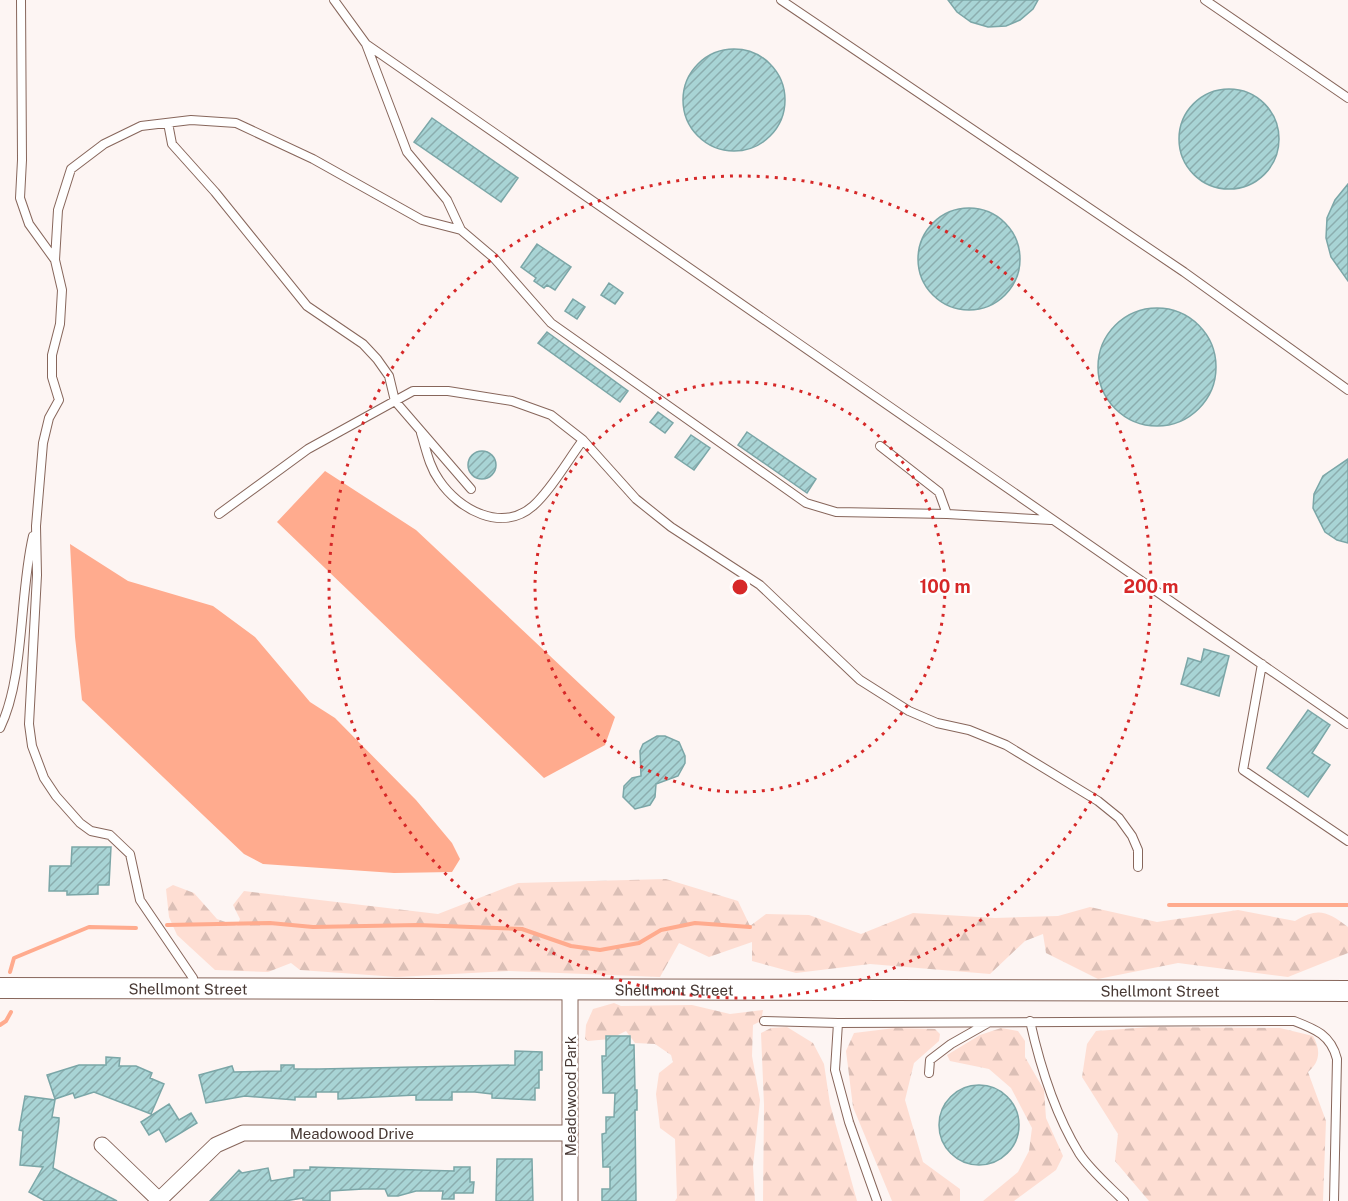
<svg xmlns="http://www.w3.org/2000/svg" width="1348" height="1201" viewBox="0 0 1348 1201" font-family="'Public Sans',sans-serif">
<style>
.forest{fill:url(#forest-firs)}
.water{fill:#ffab8e}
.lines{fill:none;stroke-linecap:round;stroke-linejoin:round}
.stream{stroke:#ffab8e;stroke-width:4}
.building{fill:url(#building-hatch);stroke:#7ba6a7;stroke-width:1.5}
.service-casing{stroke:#87665b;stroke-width:10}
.minor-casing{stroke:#87665b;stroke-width:17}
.tertiary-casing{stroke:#87665b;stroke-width:22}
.service{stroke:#fff;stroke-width:8}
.minor{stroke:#fff;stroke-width:15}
.tertiary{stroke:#fff;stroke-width:20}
.ring{fill:none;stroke:#d62828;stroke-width:3;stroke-dasharray:3 6}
.labels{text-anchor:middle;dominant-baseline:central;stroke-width:4.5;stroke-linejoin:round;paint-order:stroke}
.street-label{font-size:15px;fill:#483934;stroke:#fff}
.centre{fill:#d62828;stroke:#fff;stroke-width:3}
.ring-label{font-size:18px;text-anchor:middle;font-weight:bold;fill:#d62828;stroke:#fff;stroke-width:4.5;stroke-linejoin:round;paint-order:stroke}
</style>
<defs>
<pattern id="forest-firs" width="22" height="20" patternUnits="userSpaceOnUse" patternTransform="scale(1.5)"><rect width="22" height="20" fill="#feded3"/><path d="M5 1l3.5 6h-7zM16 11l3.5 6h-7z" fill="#dbbfb6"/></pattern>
<pattern id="building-hatch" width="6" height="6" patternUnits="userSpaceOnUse" patternTransform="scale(1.5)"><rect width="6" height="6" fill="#a8d4d5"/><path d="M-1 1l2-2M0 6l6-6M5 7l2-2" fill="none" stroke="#8badae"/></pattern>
</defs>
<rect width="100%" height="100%" fill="#fdf5f3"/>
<!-- forest -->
<path class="forest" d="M666 879 738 901 750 926 766 914 809 915 861 934 913 913 995 918 1058 916 1090 907 1157 922 1238 910 1295 921C1318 907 1327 911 1348 927V953L1288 977 1178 963 1098 979 1046 953 1043 934 1025 941 990 974 870 964 796 973 752 961V942L709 957 679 943 660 977 509 971 397 977 300 970 291 963 268 972 215 970 177 935 169 917 166 889 173 885 194 893 217 919 237 926 240 919 233 905 244 891 438 914 518 883Z
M614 1003 621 1006 692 1005 730 1014 763 1010 761 1021 753 1025 752 1056 760 1100 753 1166 755 1201H675L677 1198 675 1139 660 1128 656 1094 659 1073 673 1062 671 1055 655 1044 635 1043 626 1031 610 1039 588 1041 585 1039 586 1025 593 1009Z
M787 1027 813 1043 824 1064 830 1104 857 1201H763L764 1105 761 1033 771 1028Z
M1150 1027 1280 1028 1313 1036C1321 1050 1320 1062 1308 1072L1326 1121 1323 1201H1149L1115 1161 1118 1134 1082 1077 1087 1044 1096 1031Z
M895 1028 935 1029 940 1034 939 1041 914 1063 905 1100 923 1162 960 1189V1201H892L853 1107 846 1051 854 1033Z
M1001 1028 1018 1031 1025 1041V1057L1044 1090 1046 1118 1063 1156 1056 1170 1014 1201H983L1018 1172 1029 1151 1032 1128 1011 1088 989 1069 950 1061 947 1055 980 1035Z"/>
<!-- water -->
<path class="water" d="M325 471 416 530 615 717 605 745 544 778 277 522Z
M70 544 128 581 213 606 255 637 310 702 335 718 416 800 452 843 460 859 452 872 394 873 263 864 244 854 82 700 75 637Z"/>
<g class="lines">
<!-- stream -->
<path class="stream" d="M1169 905H1348
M167 925 270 923 313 927 418 925 522 929 571 946 600 950 639 943 661 930 695 923 750 927
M10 972 14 958 89 927 136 928
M0 1025 6 1021 11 1012"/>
</g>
<!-- building -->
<path class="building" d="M948 0H1038L1033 9 1020 20 1006 26 988 27 971 22 957 12Z
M683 100a51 51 0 1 1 102 0a51 51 0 1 1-102 0Z
M1179 139a50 50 0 1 1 100 0a50 50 0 1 1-100 0Z
M432 118 518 178 501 202 414 142Z
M1348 184V281L1331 257 1326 238 1327 218 1335 200Z
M918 259a51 51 0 1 1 102 0a51 51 0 1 1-102 0Z
M537 244 571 267 555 290 547 285 544 288 534 281 536 278 521 267Z
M609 283 623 293 615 304 601 295Z
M573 299 585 307 577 319 565 311Z
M1098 367a59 59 0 1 1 118 0a59 59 0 1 1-118 0Z
M547 332 628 391 620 402 538 343Z
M658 412 673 423 665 433 650 422Z
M747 432 816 479 807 493 738 445Z
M691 435 710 448 694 470 675 457Z
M468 465a14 14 0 1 1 28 0a14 14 0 1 1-28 0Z
M1348 459V543L1337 540 1325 532 1313 508 1314 494 1323 476Z
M1204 649 1229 656 1219 696 1181 684 1188 658 1201 662Z
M1308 710 1330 725 1312 753 1330 765 1308 797 1267 768Z
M657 736H665L679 742 685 756V763L678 776 656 784 655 797 650 805 635 809 623 797 624 786 632 778 641 776 640 751 643 744Z
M72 847H111L109 885H98V894L67 895V891H49L50 866H71Z
M606 1036H630V1045H634L635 1090H637V1110H635L636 1201H602V1189H610V1167H603L602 1134 606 1133V1117H614L615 1093H603L602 1056H606Z
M515 1051 542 1052V1070H539V1088H535V1100L492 1098V1094L475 1092H452V1100H416V1095L338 1099V1092H316V1097H295V1100L245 1096 206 1103 199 1075 232 1066 234 1072 281 1071V1065H294V1069H319L515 1065Z
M106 1057 120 1058 119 1066H136L152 1073 150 1078 164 1084 151 1114 94 1092 75 1098 73 1093 55 1099 47 1075 79 1065H106Z
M939 1125a40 40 0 1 1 80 0a40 40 0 1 1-80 0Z
M25 1096 55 1100 52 1117 59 1118V1122L53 1168 117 1201H45L29 1192 43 1167 20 1165 23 1131 19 1130Z
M169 1104 179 1120 191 1113 197 1123 166 1142 159 1129 149 1135 141 1122Z
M497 1159H532L533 1201H496Z
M310 1167 454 1171V1167H470V1182H474L473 1193H454V1199H442L443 1191H416L398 1196H388L385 1189H363L330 1191V1201L303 1200V1198L285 1201H210L239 1170 242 1173 268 1168 271 1181 294 1177V1170H310Z"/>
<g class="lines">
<defs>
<path id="service" d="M21 0 22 160 20 198 29 224 55 260
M334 0 366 44 1348 724
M781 0 1184 272 1348 390
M1205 0 1348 98
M366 44 407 152 447 200 461 230
M168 123 172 144 215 192 307 306 363 344 377 359 389 376 395 401 471 489
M421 433C426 449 429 466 439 480 459 510 502 533 533 506 551 490 568 460 583 440
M880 446 939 492 947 514
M219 514 308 449 413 391H448L512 401 551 415 583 440 636 499 671 527 760 585 860 680 909 711 937 723 969 730 1006 745 1098 801 1119 818 1132 836 1138 850V867
M1262 664 1243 770 1348 841
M0 728C25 677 19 595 33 536
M194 988 193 978 140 900 130 854 110 835 91 831 80 823 56 796 44 778 32 746 29 724 37 575 36 526 43 443 49 418 59 400 52 377V355L60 324 62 290 55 260 58 210 71 169 104 144 141 126 191 120 236 123 313 159 422 220 461 230 494 258 551 323 806 503 836 512 947 514 1051 520
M764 1021 838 1023 1294 1021C1315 1029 1331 1035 1337 1059L1334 1201
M1030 1021C1040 1066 1055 1114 1079 1153 1090 1170 1109 1186 1124 1201
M838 1023 835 1070 849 1122 877 1201
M929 1073 930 1060 951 1044 988 1023"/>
<g id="minor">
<path d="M570 991V1201"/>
<path d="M102 1145 159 1200"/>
<path id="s1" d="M158 1201 216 1145 243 1133H570"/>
</g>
<g id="tertiary">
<path id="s2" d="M0 988 1348 991"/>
</g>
</defs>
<!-- service casing -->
<use href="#service" class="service-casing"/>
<!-- minor casing -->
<use href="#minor" class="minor-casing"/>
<!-- tertiary casing -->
<use href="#tertiary" class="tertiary-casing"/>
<!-- service -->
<use href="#service" class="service"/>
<!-- minor -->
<use href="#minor" class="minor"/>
<!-- tertiary -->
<use href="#tertiary" class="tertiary"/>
</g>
<!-- distance rings -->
<g class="ring">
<circle cx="740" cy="587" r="205"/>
<circle cx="740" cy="587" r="411"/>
</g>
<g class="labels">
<!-- street labels -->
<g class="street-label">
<text stroke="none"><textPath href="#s2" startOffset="188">Shellmont Street</textPath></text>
<text stroke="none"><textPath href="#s2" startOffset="674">Shellmont Street</textPath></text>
<text stroke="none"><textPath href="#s2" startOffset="1160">Shellmont Street</textPath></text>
<text transform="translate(570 1096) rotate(-90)">Meadowood Park</text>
<text stroke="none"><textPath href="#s1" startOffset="219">Meadowood Drive</textPath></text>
</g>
</g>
<circle cx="740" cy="587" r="9" class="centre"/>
<g class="ring-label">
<text x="945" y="593">100 m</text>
<text x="1151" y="593">200 m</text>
</g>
</svg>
